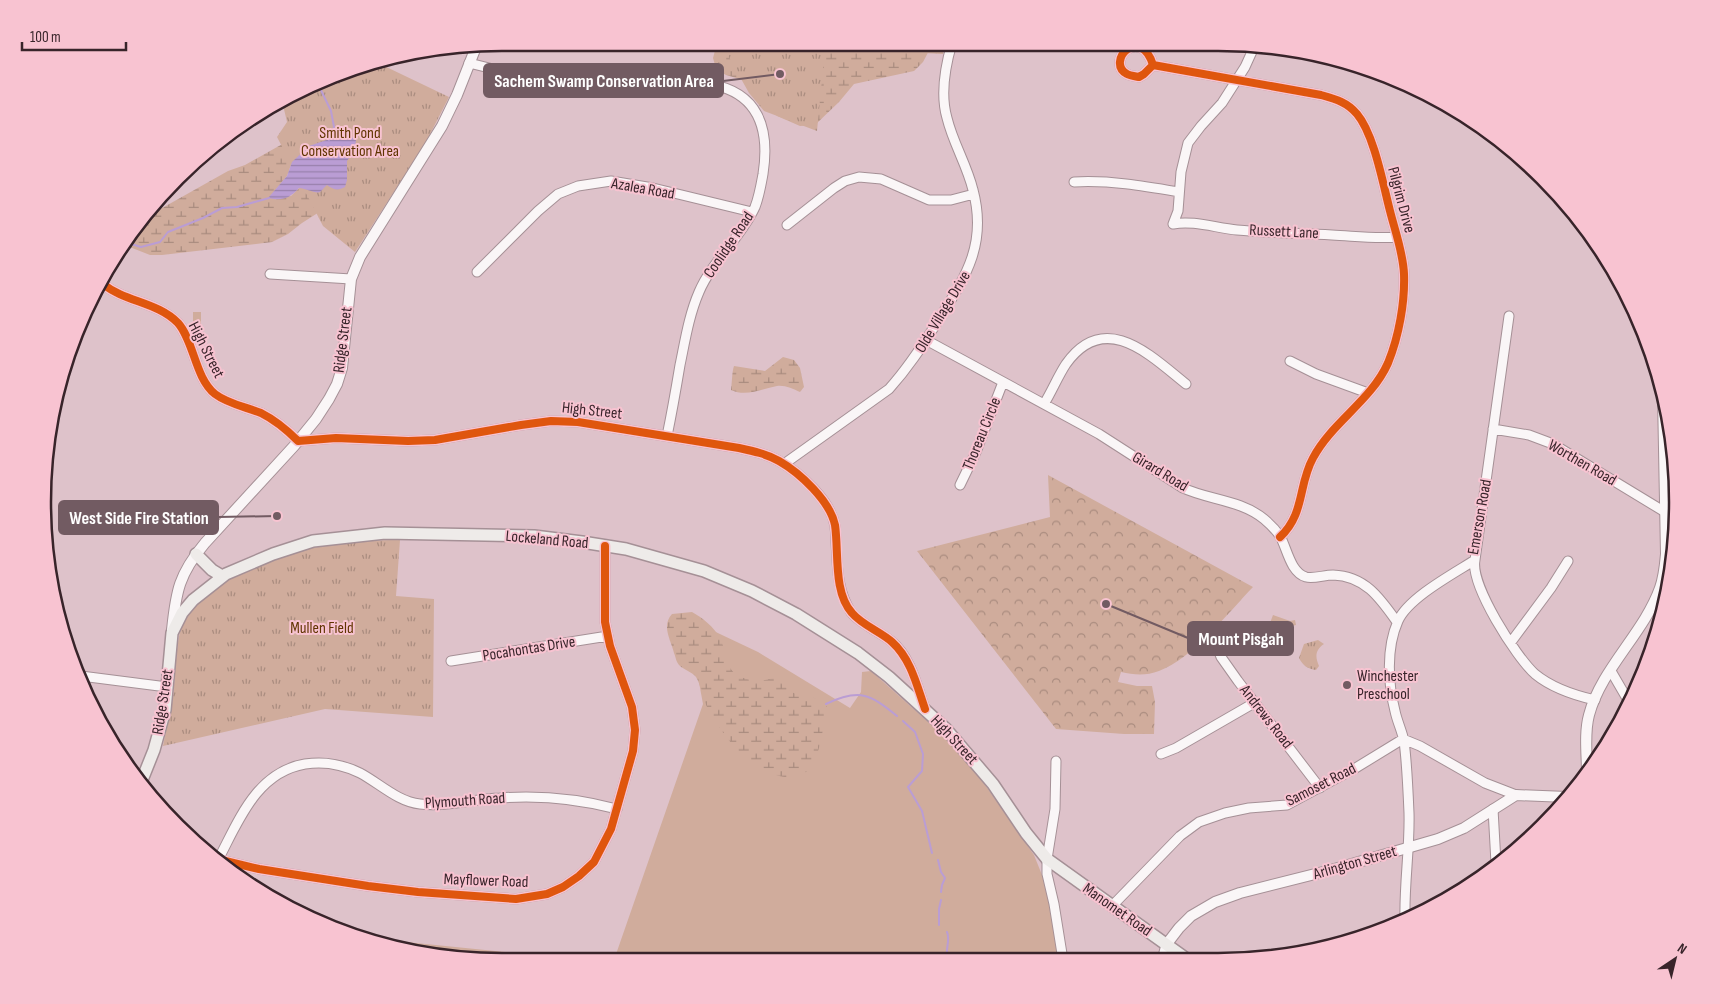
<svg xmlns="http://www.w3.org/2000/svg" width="1720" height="1004" viewBox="0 0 1720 1004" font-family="'Sofia Sans Condensed',sans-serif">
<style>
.green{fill:#d0ac9c}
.forest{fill:url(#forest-crowns)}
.wetland{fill:url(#wetland-marsh);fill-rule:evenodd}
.park{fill:url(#park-tufts)}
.water{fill:url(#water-rules)}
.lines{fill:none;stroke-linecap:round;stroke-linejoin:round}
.stream{stroke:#ba9dd4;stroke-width:2}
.minor-casing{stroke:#a59096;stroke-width:11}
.tertiary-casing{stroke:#a59096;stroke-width:12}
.secondary-casing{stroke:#a59096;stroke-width:14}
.minor{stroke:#faf6f7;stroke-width:9}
.tertiary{stroke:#faf6f7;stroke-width:10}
.secondary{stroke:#eeebe9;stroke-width:11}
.cycleway-casing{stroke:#f8c3d1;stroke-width:11}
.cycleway{stroke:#df560e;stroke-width:8}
.poi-dot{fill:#725b62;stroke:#f8c3d1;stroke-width:2}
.labels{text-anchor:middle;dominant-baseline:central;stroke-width:4;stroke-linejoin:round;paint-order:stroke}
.park-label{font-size:16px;fill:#603401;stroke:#f8c3d1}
.street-label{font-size:16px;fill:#38242a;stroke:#f8c3d1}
.poi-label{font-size:16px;fill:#38242a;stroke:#f8c3d1;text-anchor:start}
.rim{fill:none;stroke:#38242a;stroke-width:2.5}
.leader{fill:none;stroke:#725b62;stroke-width:2}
.callout-dot{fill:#725b62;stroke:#f8c3d1;stroke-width:2}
.callout{fill:#725b62;stroke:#725b62;stroke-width:2}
.callout-label{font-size:18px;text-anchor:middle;font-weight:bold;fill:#fff}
</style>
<defs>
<pattern id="forest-crowns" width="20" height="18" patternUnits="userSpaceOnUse" patternTransform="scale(1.25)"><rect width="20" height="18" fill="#d0ac9c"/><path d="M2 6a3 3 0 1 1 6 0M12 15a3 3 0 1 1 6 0" fill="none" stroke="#aa8c7f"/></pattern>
<pattern id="wetland-marsh" width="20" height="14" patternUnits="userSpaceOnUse" patternTransform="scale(1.25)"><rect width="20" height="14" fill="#d0ac9c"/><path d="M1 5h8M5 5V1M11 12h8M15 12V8" fill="none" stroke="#aa8c7f"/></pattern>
<pattern id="park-tufts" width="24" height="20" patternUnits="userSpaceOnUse" patternTransform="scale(1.25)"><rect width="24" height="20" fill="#d0ac9c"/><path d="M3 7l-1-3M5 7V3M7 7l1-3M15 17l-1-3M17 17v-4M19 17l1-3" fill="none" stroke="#aa8c7f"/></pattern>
<pattern id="water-rules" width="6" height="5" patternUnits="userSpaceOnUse" patternTransform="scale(1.25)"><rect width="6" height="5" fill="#ba9dd4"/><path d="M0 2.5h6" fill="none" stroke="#9880ac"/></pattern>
</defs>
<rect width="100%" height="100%" fill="#dec2ca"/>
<!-- green -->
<path class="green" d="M193 312H201V324H193Z
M1273 615 1290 621 1295 620 1296 625 1292 626 1285 643 1265 636Z
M703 626 758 652 850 708 861 692 862 672 871 671 946 738 974 769 1034 855 1042 875 1050 907 1058 960H614L703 704 693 650Z
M376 939 583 960H472L376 941Z"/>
<!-- forest -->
<path class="forest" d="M1048 475 1253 587C1228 613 1192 659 1159 671 1146 676 1134 675 1121 672L1118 682 1137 686H1152L1155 702 1154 734H1124L1056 729 917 551 1050 517Z"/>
<!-- wetland -->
<path class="wetland" d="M717 43H930L931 47 923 62 914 71 854 84 839 102 815 125 800 126 777 116 743 80 726 75 719 71 715 65 713 58Z
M286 142 346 195 302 223 288 234 272 242 162 255H150L122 244 148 216 228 171 245 165ZM292 162 307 188H299L291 196 269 198 287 176Z
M783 357 794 360 800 368 804 387 800 392C793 389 785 385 777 386 762 389 746 397 731 390 732 383 732 371 734 366L765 371Z
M692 612C703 618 714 627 720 638 725 648 725 660 730 668 738 681 760 683 773 678 781 681 785 687 792 692 803 699 820 694 827 707 823 724 821 759 807 771 785 790 746 761 732 744 723 734 715 720 708 709 703 700 701 685 696 677 692 672 685 670 680 666 676 662 676 658 674 653 671 640 661 626 672 614Z"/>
<!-- park -->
<path class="park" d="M721 43H945L943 54 825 48 817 131 764 111 749 93Z
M378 63 449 97 425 144 355 252 323 226 277 137 287 122 283 105 355 67Z
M400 540 396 596 434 599 433 717 325 709 163 746C166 730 170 714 173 698 176 673 175 629 189 609 192 604 199 600 203 596 255 552 335 540 400 540Z
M1318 640 1324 644C1315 650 1315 657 1319 666L1316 670C1308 669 1303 666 1299 658L1304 644Z"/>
<!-- water -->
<path class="water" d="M341 135H348L356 139 355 149 347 161V180L345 187C338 191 334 190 327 185 324 187 323 190 320 192 316 194 305 188 299 188 289 199 282 201 268 198L287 176 292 162 309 146Z"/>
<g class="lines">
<!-- stream -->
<path class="stream" d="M319 86 331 111 334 127 329 140
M125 242 141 247 160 242 168 232 203 218 222 208 237 207 269 198
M826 704C859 688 870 694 897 716
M903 721 915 732 923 754 922 771 908 787 922 811 932 853
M938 860 941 872 945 878 942 885 941 892
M939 925V909L941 900
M947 932C951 940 944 951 948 960"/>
<defs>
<path id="minor" d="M469 63C511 74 553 82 596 83 606 83 616 81 626 80 654 78 682 79 709 84 759 92 770 129 763 174 761 185 759 197 755 207 741 238 712 261 699 292 689 315 685 341 680 365 676 389 672 412 667 436
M1153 65 1144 74 1139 77C1135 76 1130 76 1127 74 1105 62 1140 24 1153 65L1321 95C1335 99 1347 102 1357 114 1374 134 1383 184 1390 211 1395 231 1403 252 1404 274 1405 302 1399 336 1388 363 1371 401 1332 422 1313 458 1298 485 1305 514 1280 537
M1074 182C1110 180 1144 186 1179 192
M1173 224C1193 220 1216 228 1237 230 1269 233 1300 233 1332 235 1354 236 1375 239 1397 237
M1173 224 1178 211 1181 172 1188 143 1201 126 1222 103 1245 67 1255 45
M787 225 834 188 845 181 859 177 881 179 929 200H951L974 194
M477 272 538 211 558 194 578 186 611 181 653 188 752 212
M270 274 351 279
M103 284C125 302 158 302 178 323 194 341 195 378 215 394 228 404 246 407 261 413 275 420 287 430 298 441L336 438 408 441 435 440 521 425 551 421 578 422 739 448C753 451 767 454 779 461 800 473 831 501 835 526 838 555 834 587 851 612 859 623 880 632 891 641 911 657 917 686 925 709
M926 340 1099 434 1183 488C1209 500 1241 500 1264 519 1270 524 1275 529 1280 536 1287 548 1290 572 1306 577 1314 579 1324 575 1333 575 1365 576 1380 598 1397 622
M1290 361 1316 374 1368 393
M1044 404C1052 391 1058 376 1066 364 1105 309 1151 356 1186 384
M1493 429 1529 435 1553 444 1665 512
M784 464 889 389C908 368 921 348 936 324 964 279 988 246 973 190 967 165 953 143 947 118 940 94 945 67 952 43
M960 485 976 452 1003 382
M1475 560C1470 585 1516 657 1535 674 1552 688 1573 695 1595 700
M1511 642 1551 588 1568 561
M1216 644 1221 657 1238 681 1320 788
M451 661 608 636
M1611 671 1629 702
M81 676 167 687
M1161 754 1176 748 1254 703
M1056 761 1055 809 1047 859V874L1054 904 1063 960
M1493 809 1496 863
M219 858C239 820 257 772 305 764 324 761 342 764 360 773 379 783 398 802 420 804 446 807 474 799 500 798 539 795 579 799 617 809
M221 860 259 869 368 886 418 892 516 899 547 894 563 887 579 876 594 862 611 829 633 751 635 730 632 707 610 646 605 622V546
M1112 906 1180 836 1199 822 1225 813 1249 808 1287 805 1354 769 1403 739 1420 746 1485 783 1516 795
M1405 919C1404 884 1410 848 1409 813 1408 789 1407 764 1404 741 1402 731 1397 721 1395 711 1388 684 1386 648 1398 621 1408 598 1453 574 1475 560L1509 316
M1162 960 1166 945"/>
<path id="tertiary" d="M172 630C176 591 179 574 205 543L294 446 316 419 329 399 337 384 342 368 351 279 360 257 442 126 457 95 476 47
M1587 773C1587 755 1584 733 1589 715 1601 669 1644 633 1660 588 1664 577 1665 565 1666 554L1663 396 1661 388
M1166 945 1179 928 1191 916 1215 902 1240 893 1331 870 1438 839 1464 828 1516 795 1567 797"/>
<path id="secondary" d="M196 554 212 570 222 576
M140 785 154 750 165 710 172 633 182 613 193 600 226 574 273 554 313 541 385 533 534 536 582 542 626 549 704 571 752 591 796 614 858 653 889 677 946 729 993 784 1026 833 1047 859 1188 960"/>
</defs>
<!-- minor casing -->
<use href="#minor" class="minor-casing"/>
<!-- tertiary casing -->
<use href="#tertiary" class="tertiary-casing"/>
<!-- secondary casing -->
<use href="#secondary" class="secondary-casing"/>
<!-- minor -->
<use href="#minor" class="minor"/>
<!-- tertiary -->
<use href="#tertiary" class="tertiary"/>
<!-- secondary -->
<use href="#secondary" class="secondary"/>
<defs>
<path id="cycleway" d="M1153 65 1144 74 1139 77C1135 76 1130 76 1127 74 1105 62 1140 24 1153 65L1321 95C1335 99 1347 102 1357 114 1374 134 1383 184 1390 211 1395 231 1403 252 1404 274 1405 302 1399 336 1388 363 1371 401 1332 422 1313 458 1298 485 1305 514 1280 537
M103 284C125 302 158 302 178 323 194 341 195 378 215 394 228 404 246 407 261 413 275 420 287 430 298 441L336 438 408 441 435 440 521 425 551 421 578 422 739 448C753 451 767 454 779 461 800 473 830 501 835 525 839 552 833 592 852 613 862 625 881 632 892 642 911 659 917 686 925 709
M221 860 259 869 368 886 418 892 516 899 547 894 563 887 579 876 594 862 611 829 633 751 635 730 632 707 610 646 605 622V546"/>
</defs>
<!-- cycleway casing -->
<use href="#cycleway" class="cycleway-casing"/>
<!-- cycleway -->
<use href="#cycleway" class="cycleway"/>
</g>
<!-- markers -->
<circle class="poi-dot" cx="1347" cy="685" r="5"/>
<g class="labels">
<!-- park labels -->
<g class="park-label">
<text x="350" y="133">Smith Pond<tspan x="350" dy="18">Conservation Area</tspan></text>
<text x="322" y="628">Mullen Field</text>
</g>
<!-- street labels -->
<g class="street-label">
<text transform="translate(643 189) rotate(10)">Azalea Road</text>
<text transform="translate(1401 200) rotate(75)">Pilgrim Drive</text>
<text transform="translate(1284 232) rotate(3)">Russett Lane</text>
<text transform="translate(729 245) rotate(-56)">Coolidge Road</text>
<text transform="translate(943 312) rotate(-59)">Olde Village Drive</text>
<text transform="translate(343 340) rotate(-83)">Ridge Street</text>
<text transform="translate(206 350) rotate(63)">High Street</text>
<text transform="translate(592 411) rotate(6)">High Street</text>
<text transform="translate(982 434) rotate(-68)">Thoreau Circle</text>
<text transform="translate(1582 463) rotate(30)">Worthen Road</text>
<text transform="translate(1160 472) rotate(31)">Girard Road</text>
<text transform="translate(1480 517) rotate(-80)">Emerson Road</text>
<text transform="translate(547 540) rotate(5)">Lockeland Road</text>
<text transform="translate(529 649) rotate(-9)">Pocahontas Drive</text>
<text transform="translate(163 702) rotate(-81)">Ridge Street</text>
<text transform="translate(1266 717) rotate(52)">Andrews Road</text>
<text transform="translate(954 740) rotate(47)">High Street</text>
<text transform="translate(1321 785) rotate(-27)">Samoset Road</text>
<text transform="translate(465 801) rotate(-4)">Plymouth Road</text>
<text transform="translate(1355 863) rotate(-16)">Arlington Street</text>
<text transform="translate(486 881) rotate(2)">Mayflower Road</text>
<text transform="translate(1117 910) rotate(35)">Manomet Road</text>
</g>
<!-- poi labels -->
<g class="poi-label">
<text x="1357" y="676">Winchester<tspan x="1357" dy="18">Preschool</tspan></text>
</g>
</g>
<!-- crop -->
<path d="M0 0H1720V1004H0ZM502 51H1218A451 451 0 0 1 1669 502V502A451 451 0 0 1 1218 953H502A451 451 0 0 1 51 502V502A451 451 0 0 1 502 51Z" fill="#f8c3d1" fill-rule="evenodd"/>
<path class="rim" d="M502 51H1218A451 451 0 0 1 1669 502V502A451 451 0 0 1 1218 953H502A451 451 0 0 1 51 502V502A451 451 0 0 1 502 51Z"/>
<!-- callouts -->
<path class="leader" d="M780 74L723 81M277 516L218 517M1106 604L1188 638"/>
<g class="callout-dot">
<circle cx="780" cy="74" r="5"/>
<circle cx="277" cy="516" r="5"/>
<circle cx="1106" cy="604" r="5"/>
</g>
<g class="callout">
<rect x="484" y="64" width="239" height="33" rx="5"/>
<rect x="59" y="501" width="159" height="33" rx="5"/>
<rect x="1188" y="622" width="105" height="33" rx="5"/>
</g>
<g class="callout-label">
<text x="604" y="87">Sachem Swamp Conservation Area</text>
<text x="139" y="524">West Side Fire Station</text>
<text x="1241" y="645">Mount Pisgah</text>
</g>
<!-- north arrow -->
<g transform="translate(1675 959) rotate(35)" stroke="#f8c3d1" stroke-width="4" paint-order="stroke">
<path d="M0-4L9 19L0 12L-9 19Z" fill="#38242a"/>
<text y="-8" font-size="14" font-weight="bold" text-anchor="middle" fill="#38242a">N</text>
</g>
<!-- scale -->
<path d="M22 42v8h104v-8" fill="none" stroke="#38242a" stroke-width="2.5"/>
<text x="30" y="42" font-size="15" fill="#38242a" stroke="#f8c3d1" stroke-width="4" paint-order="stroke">100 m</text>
</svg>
